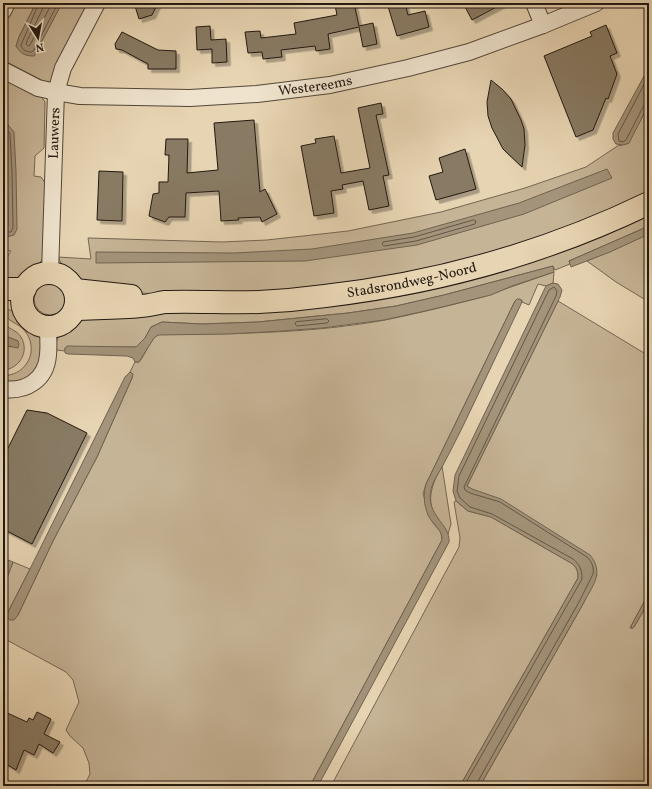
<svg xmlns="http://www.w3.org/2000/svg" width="652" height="789" viewBox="0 0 652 789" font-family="Vollkorn,serif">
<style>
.green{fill:#c6b496;stroke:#746653}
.water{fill:#a4947b;stroke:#706250}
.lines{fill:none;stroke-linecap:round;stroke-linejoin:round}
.shore{stroke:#635646;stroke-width:1}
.building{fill:#887a64;stroke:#221810;filter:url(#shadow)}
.minor-casing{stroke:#534738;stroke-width:18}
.primary-casing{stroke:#221810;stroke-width:24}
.minor{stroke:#efe3cd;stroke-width:16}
.primary{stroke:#e7d4b2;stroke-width:22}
.labels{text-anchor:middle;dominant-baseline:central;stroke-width:4;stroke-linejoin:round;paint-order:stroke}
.street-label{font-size:14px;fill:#221810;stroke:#efe3cd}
</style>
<defs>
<filter id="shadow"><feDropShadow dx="3.5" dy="3.5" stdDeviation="0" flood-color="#0004"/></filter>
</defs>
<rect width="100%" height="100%" fill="#e7d4b2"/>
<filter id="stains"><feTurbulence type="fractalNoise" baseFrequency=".005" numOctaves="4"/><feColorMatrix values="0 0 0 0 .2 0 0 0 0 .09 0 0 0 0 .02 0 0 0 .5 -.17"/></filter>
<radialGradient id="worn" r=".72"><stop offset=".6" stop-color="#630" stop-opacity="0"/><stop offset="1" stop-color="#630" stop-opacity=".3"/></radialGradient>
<!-- green -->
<path class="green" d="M13 3H36L19 37 16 46 34 56 62 3H90L49 84 3 60V23Z
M3 76 41 96 45 102 44 148 35 156 34 176 41 177 46 184 43 258 38 266 19 281 5 280 3 277V260H5L11 251 3 250V236H10L8 125 3 123Z
M649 104V194L511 250 339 287 188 295 138 293 78 281 63 267 58 257 91 259 88 238 222 242 267 240 348 231 441 212 525 188 586 167 619 145 621 146 638 125Z
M649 211V226L569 261 570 264 555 270 553 266 444 295 396 306 348 313 258 322 202 324 162 322 151 327 145 338 136 347 65 348V351L56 350V343L59 334 80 316 312 305Z
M649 234V302L616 282 587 261Z
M554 272 553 283 546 286 538 284 529 305 522 302V300L515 301 426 484 423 494 433 523 441 532 442 540 310 786H84L90 774 89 763 83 748 70 736 66 730 79 702 73 680 66 672 3 638V588L13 562 30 569 6 616 18 615 53 541 97 457 132 378V374L130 372 135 362H139C145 356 150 338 158 335 160 334 164 334 167 334 240 334 314 333 385 320 410 315 435 309 459 303 470 300 481 298 491 294 512 287 533 279 554 272Z
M34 299a16 16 0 1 1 32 0a16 16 0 1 1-32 0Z
M558 301 649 356V593L630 628 634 627 649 601V786H480L583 604 597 575 467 486Z
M5 309C15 310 19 316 25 322 30 327 36 328 39 334 42 340 41 346 41 352 40 365 33 377 21 381 16 383 9 382 3 383V376C13 375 21 372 27 363 34 352 32 338 23 329 15 321 5 322 5 309Z
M3 323C8 329 17 330 21 337 30 352 19 369 3 370V345L11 347 18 341 3 335Z
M442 466 451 524 448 534C445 528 441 524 437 519 425 501 432 484 442 466Z
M456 501 468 511 491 517 571 563C577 567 578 571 578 578L460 786H331L459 547 460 538 454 502Z"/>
<!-- water -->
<path class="water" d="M36 3H62L34 56C25 56 21 54 16 46L19 37Z
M649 67V104L629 143 624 145 616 144 613 139V133Z
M3 123 8 125 14 132 16 172 17 229 14 235 10 236H3Z
M607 169 612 178 524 214 417 245 305 261 96 263V252L234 253 312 249 413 233 519 203Z
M649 226V234L610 252 571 267 569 261Z
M553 266 554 272 512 286 491 295 434 309 384 320 322 328 281 331 229 334 158 335 154 338 139 362H135L133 358 127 356 68 354 65 353V348L67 346 136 347 145 338 151 327 162 322 202 324 258 322 348 313 396 306 444 295Z
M553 283 558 284 562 290 560 297 467 486 472 489 501 499 590 555C605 573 592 586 583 604L480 786H460L578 578C578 571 577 567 571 563L491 517 468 511 456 501 453 491 455 475 546 286Z
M517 299H520L522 302C502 343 483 385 463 426 456 440 449 454 442 467 438 474 433 481 431 489 425 516 451 524 449 542L318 786H310L442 540C443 530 432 524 428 515 424 505 423 495 426 484L515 301Z
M3 335 18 341 19 344 18 348 3 345Z
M130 372 133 374 132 378 97 457 53 541 18 615 14 620H10L6 616 30 569 125 377Z
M3 558 13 562 3 588Z
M649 593V601L634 627 632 629 631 626Z"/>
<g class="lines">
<!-- shore -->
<path class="shore" d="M39 3 21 45C22 50 26 52 32 52L34 50 58 3
M44 3 43 8 27 41 26 44 28 46 30 45 52 3
M649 75 618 134 619 141 623 142 626 140 644 105 649 103
M3 127 6 129 10 134 12 172 13 228 11 232H3
M3 133 5 136 7 172 8 225 7 227H3
M474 220 476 221 475 224 416 241 384 246 382 244 383 242 414 237Z
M327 319 329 321 327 323 297 326 295 324 296 322Z
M464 786 582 579C582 570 580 565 573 559L492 514 470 507 460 498 457 491 459 476 549 290 554 287 557 291 556 296 464 487 465 490 470 493 500 502 587 557C592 562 594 567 593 574L579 602 477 783 476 786"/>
</g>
<!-- building -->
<path class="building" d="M143 3H158L152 15 139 19 135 6Z
M344 3H354L359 26 373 23 377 44 363 47 359 27 328 34 330 49 316 51 315 46 281 50 282 57 263 59 262 52 248 53 245 32 260 31 261 38 296 34 294 23 337 15 335 5Z
M387 3H405L408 15 425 11 429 27 397 36Z
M463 3H504L472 20Z
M606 25 617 53 610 56 617 74 608 99 606 98 593 130 576 137 544 56 592 36 590 32Z
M210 26 211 40 226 39 227 62 212 63V49L197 50 196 27Z
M122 32 158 50 176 51V69H148V64L122 50 116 49 115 44Z
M491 80 502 89 511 99 521 120 524 129 525 145 522 167 503 149 492 128 488 116 487 102Z
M381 103 383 114 376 115 389 175 383 176 389 206 369 210 363 181 342 185 343 189 331 191 334 213 314 216 301 146 316 143 315 139 334 136 341 173 370 168 358 108Z
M254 120 260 192 265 189 277 214 262 222 260 217 238 218 239 220 221 221 219 191 186 193 185 217H169L165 222 149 216 153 194 159 193V182H168L169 155H165L166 139H188L187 173 218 170 214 123Z
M465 149 476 189 436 200 429 176 443 172 439 158Z
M99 171 123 172 122 221 97 220Z
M27 410 47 413 87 433 32 544 3 529V458Z
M3 711 27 722 29 718 33 720 37 712 51 719 44 734 60 742 53 753 39 744 34 755 24 750 16 770 3 762Z"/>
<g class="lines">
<defs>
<g id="minor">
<path d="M534 3 543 25"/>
<path d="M3 11 7 3"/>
<path id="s1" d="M3 70 38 88 56 92 80 96 190 98 257 94 330 85 408 68 469 52 543 25 596 3"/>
<path id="s2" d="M50 273 56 92 63 68 97 3"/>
<path d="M3 389C26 392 46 380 48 355 49 346 48 336 48 327"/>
</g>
<g id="primary">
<circle cx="49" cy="300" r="27"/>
<path d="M3 289H25"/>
<path d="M75 290 131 296"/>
<path id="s3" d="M75 309C97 308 119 308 141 306 149 306 157 303 165 302 196 301 228 303 259 302 281 301 303 299 325 296 437 283 548 252 649 203"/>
</g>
</defs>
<!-- minor casing -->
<use href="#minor" class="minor-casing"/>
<!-- primary casing -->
<use href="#primary" class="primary-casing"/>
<!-- minor -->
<use href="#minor" class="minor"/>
<!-- primary -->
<use href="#primary" class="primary"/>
</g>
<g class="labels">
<!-- street labels -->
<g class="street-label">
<text stroke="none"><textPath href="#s1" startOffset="318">Westereems</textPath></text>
<text stroke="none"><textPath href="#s2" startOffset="140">Lauwers</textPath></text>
<text stroke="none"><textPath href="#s3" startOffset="339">Stadsrondweg-Noord</textPath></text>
</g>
</g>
<!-- margin -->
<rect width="652" height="789" fill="none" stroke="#e7d4b2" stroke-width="16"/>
<rect x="4" y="4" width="644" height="781" fill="none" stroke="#221810" stroke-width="2"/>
<rect x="8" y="8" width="636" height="773" fill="none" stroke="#221810"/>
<!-- north arrow -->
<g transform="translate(38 38) rotate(169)" stroke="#efe3cd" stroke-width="3" paint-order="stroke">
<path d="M0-3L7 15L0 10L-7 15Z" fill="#221810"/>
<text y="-6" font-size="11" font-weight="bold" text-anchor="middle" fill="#221810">N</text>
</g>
<rect width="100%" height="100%" filter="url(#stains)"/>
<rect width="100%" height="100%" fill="url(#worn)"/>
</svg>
